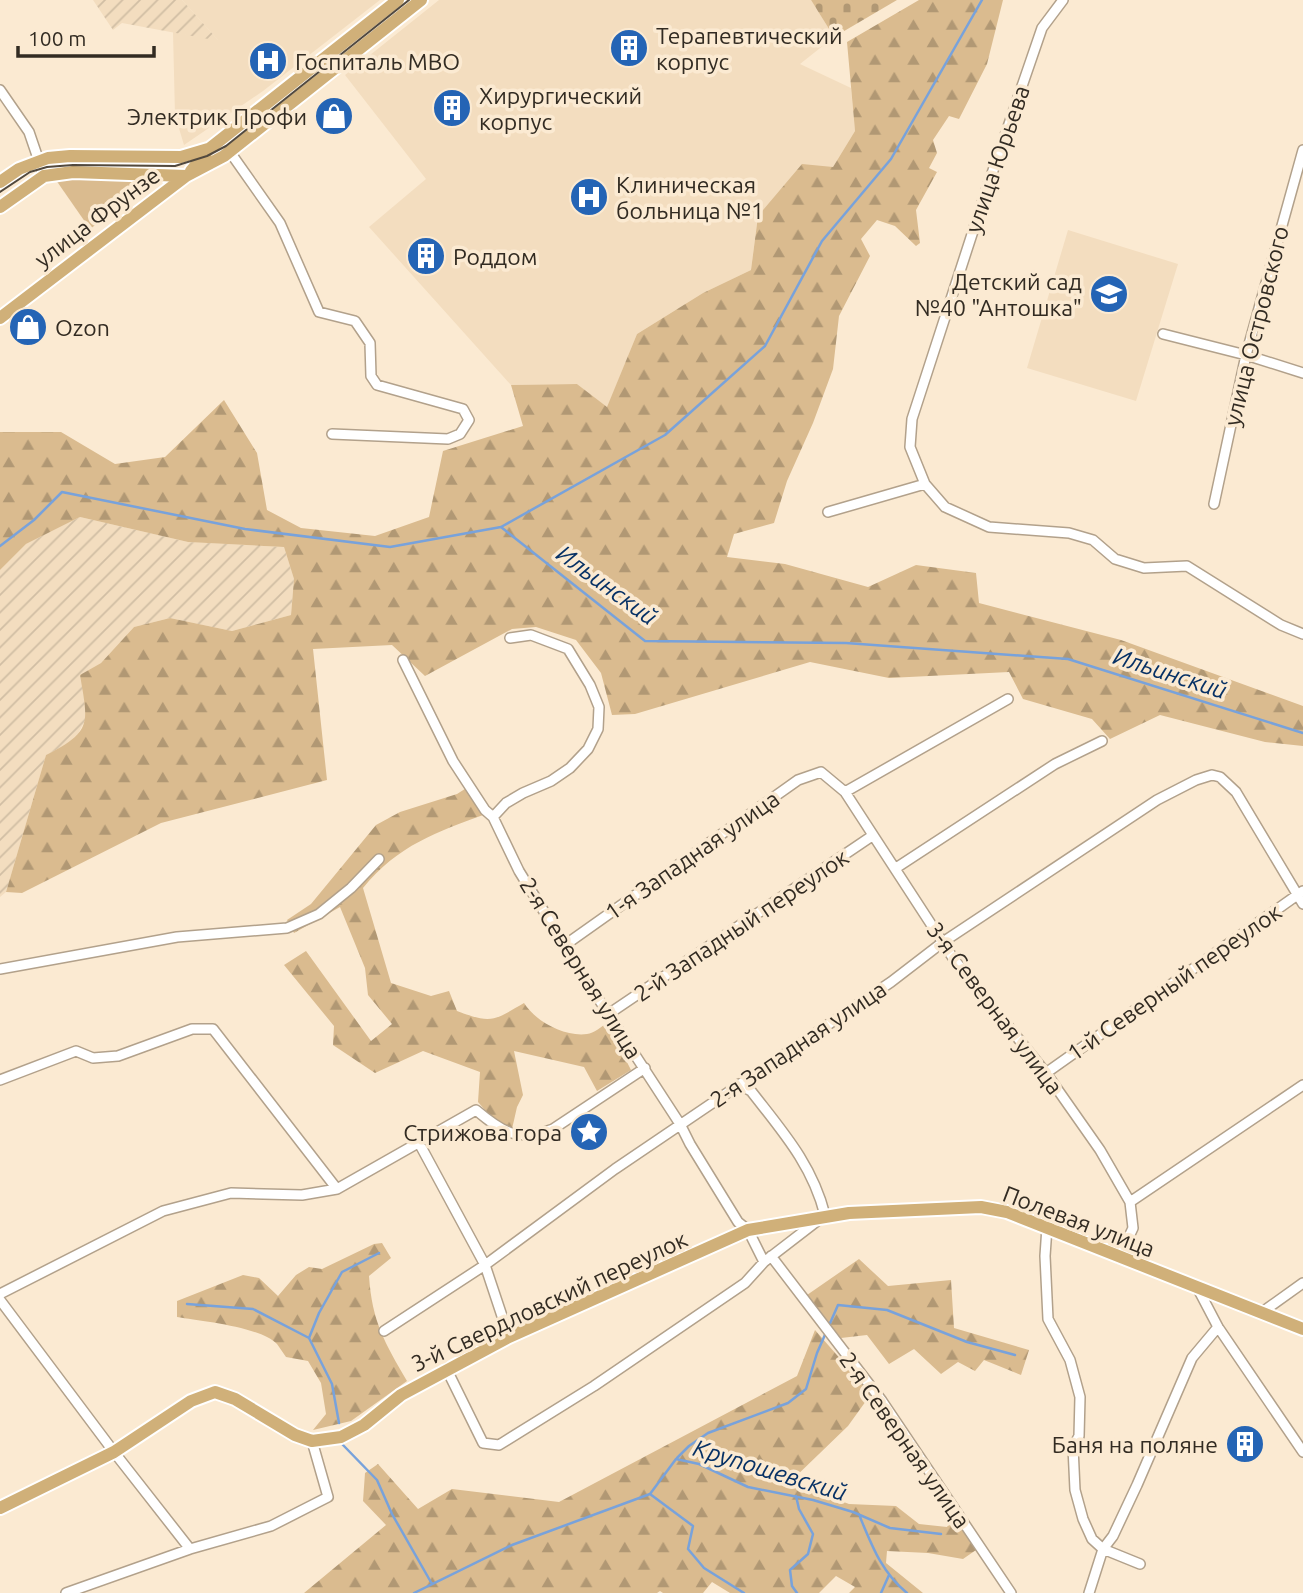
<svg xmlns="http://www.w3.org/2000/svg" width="1303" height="1593" viewBox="0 0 1303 1593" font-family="Ubuntu,sans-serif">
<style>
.built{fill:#f3ddbf}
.industrial{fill:url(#industrial-furrows)}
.green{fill:#dabb8f}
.forest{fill:url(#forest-firs)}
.cemetery{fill:url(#cemetery-stones)}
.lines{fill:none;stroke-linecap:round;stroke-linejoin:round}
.stream{stroke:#78a2db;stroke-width:2.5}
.minor-casing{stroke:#b2a18b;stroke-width:12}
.major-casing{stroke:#fff;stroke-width:16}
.minor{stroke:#fff;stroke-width:9}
.major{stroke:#d0b079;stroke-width:12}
.tram{stroke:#52493e;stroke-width:2}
.labels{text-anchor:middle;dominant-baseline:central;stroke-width:7;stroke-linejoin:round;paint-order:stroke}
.poi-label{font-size:23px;fill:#322b22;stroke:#fbead2;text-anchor:start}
.street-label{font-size:23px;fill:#322b22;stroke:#fbead2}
.water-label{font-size:24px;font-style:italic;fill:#073165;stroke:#fbead2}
</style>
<defs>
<pattern id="industrial-furrows" width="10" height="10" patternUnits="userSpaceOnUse" patternTransform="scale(1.75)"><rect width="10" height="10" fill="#f3ddbf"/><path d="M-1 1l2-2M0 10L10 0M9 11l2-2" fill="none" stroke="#d1bea4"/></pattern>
<pattern id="forest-firs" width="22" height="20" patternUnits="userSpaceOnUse" patternTransform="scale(1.75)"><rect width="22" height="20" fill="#dabb8f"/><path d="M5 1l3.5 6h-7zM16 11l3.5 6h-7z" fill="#b19874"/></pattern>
<pattern id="cemetery-stones" width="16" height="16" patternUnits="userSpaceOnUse" patternTransform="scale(1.75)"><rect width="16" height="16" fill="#dabb8f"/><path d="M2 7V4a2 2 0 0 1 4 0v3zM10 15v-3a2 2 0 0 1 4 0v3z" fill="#b19874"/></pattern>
</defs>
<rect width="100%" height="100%" fill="#fbead2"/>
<!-- built -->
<path class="built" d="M182 0H380L263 91 184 145 175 115 173 32 218 40Z
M439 0H811L834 37 800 64 851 88 855 131 833 167 758 215 751 270 703 293 637 334 607 408 577 384 511 385 369 227 426 179 345 75Z
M1068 230 1178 264 1136 401 1027 368Z"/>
<!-- industrial -->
<path class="industrial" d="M93 0H182L219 41 122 23 113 30Z
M80 517 188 542 284 547 294 579 291 615 232 631 170 618 134 627 101 663 81 675 87 717 74 741 46 755 6 892 0 897V570L26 544Z"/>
<!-- green -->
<path class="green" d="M49 170 150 177V184L90 229Z"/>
<!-- forest -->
<path class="forest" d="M919 0H1003L987 64 959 119 949 116 933 140 937 153 929 168 937 172 916 210 920 243 916 246 895 226 877 220 861 239 870 256 839 316 833 369 813 423 787 481 774 523 734 534 727 557 785 564 868 587 916 565 976 573 979 603 1121 640 1303 706V746L1265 742 1160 715 1110 739 1092 719 1023 699 1009 672 889 678 810 662 635 714 612 715 601 673 576 640 536 627 512 629 425 676 392 645 313 649 327 780 161 823 22 893 6 892 46 755C93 731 88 723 80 675L101 663 134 627 170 618 232 631 291 615 294 579 284 547 188 542 80 517 26 544 0 570V432H61L115 464 165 457 224 400 257 453 267 510 301 528 375 536 429 517 443 451 523 426 511 385 577 384 607 407 637 334 703 293 751 270 758 216 802 164 833 167 855 131 847 42Z
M468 787 486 814C437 832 398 845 363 888L391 983 431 996 449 991 457 1011C492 1024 493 1021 524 1003 536 1022 565 1037 587 1034 594 1033 601 1027 607 1023L631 1070 597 1091 584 1067 514 1051 523 1095 517 1107 512 1129 492 1118 478 1102 480 1072 423 1051 375 1073 333 1045 334 1026 284 965 306 951 371 1041 392 1024 368 995 365 968 340 907 294 933 287 920 311 904 376 825 400 812 457 794Z
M382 1243 391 1258 369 1276C372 1322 385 1343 407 1381L351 1421 313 1430 326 1414 321 1383 308 1361 286 1357C283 1353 280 1348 277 1344 261 1327 201 1321 177 1317V1301L243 1275 259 1278 278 1296 296 1275 309 1267 322 1269 374 1244Z
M859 1259 888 1286 951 1280 954 1328 1029 1350 1021 1375 984 1360 975 1371 958 1362 941 1374 914 1349 889 1364 867 1335 841 1338 807 1295Z
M815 1330 871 1394 848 1426 790 1482 849 1504 896 1506 919 1524 947 1527 953 1517 976 1550 963 1559 928 1553 887 1551 886 1563 923 1593H849L855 1587 836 1576 819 1593H730L712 1582 703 1593H663L660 1591 657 1593H304L386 1525 363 1501 365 1473 378 1464 418 1509 452 1489 559 1502 797 1376Z"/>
<!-- cemetery -->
<path class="cemetery" d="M811 0H897L834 37Z"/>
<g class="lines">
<!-- stream -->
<path class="stream" d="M501 527 665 435 765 346 822 241 891 159 982 0
M0 546 34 520 62 492 245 529 390 547 501 527 645 641 846 643 1068 659 1303 733
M187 1304 253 1309 309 1338 332 1384 339 1423
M309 1338 319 1313 342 1272 379 1253
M343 1445 377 1480 392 1514 432 1584
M677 1458 689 1446 708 1433 788 1403 806 1389 817 1353 838 1305 887 1310 967 1342 1015 1355
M650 1494 693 1526 688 1549 704 1568 744 1593
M796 1496 799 1509 813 1534 808 1554 790 1570 792 1586 797 1593
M860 1517C872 1546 882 1573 907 1593
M414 1593 512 1545 650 1494 676 1459 699 1464 748 1487 813 1500 853 1512 890 1528 941 1534
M881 1593 889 1575"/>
<defs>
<path id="minor" d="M1063 0 1042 28 987 188 912 419 910 447 925 484 945 507 989 527 1069 533 1093 540 1115 559 1144 568 1187 566 1281 625 1303 634
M0 90 29 132 44 176
M230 152 280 223 319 312 355 321 370 343 371 376 377 385 463 409 469 420 460 434 448 439 332 434
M1163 334 1246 355 1303 373
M1214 504 1246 355 1303 150
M828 512 925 484
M403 660 453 761 485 810 493 817 519 871 585 978 680 1124 690 1144 738 1222 748 1230 764 1262 825 1215C812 1164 782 1131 751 1091L739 1084
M845 792 1008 699
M493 817 506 803 523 793 551 781 570 768 588 749 598 729 599 707 590 685 568 649 531 635 510 638
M896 868 1055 764 1102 741
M565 945 798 780 821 772 845 792 953 958 1046 1073 1100 1150 1130 1202 1133 1228 1119 1258
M0 969 177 937 287 928 319 914 351 888 379 859
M610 1013 872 836
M1046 1073 1303 891
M0 1080 76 1051 93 1058 118 1056 192 1029H213L337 1189
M419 1143 485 1265 509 1337
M1130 1202 1303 1085
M1047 1227 1045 1256 1048 1319 1070 1360 1080 1397 1079 1436 1073 1447 1075 1490 1083 1519 1092 1539 1103 1549 1140 1564
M771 1256 882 1401 1011 1593
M1197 1287 1218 1327 1303 1452
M0 1294 163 1211 231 1193 302 1195 337 1189 476 1110C503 1133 518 1142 553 1129L645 1068
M0 1300 114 1452 190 1549
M1261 1313 1303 1283
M384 1331 485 1265 615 1169 891 982 943 942 1157 800 1196 780 1212 775 1220 777 1236 792 1303 904
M447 1370 483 1443 499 1445 594 1386 745 1283 764 1262
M66 1593 190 1549 271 1526 328 1497 312 1441
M1089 1593 1103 1549 1113 1536 1137 1485 1192 1358 1218 1327"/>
<path id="major" d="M191 171 209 149 398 0
M0 182 19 169 48 158 70 156 181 157 208 149
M0 207 44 176 73 172 186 176
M0 318 186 176 224 156 421 0
M0 1508 114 1452 191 1401 215 1392 235 1399 295 1435 312 1441 341 1437 364 1425 401 1395 509 1337 748 1230 849 1213 981 1207 1007 1212 1303 1329"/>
</defs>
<!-- minor casing -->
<use href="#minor" class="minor-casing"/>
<!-- major casing -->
<use href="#major" class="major-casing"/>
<!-- minor -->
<use href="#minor" class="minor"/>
<!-- major -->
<use href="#major" class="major"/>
<!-- tram -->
<path class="tram" d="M0 192 30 172 47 167 73 165 175 166 207 156 226 146 409 0"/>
</g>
<!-- icons -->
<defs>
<symbol id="building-disc" viewBox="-11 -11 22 22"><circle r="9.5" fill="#2464b5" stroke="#fbead2"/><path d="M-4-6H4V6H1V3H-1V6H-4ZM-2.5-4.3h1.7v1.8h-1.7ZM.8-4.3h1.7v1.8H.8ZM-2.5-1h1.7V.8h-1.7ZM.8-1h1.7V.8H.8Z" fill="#fff"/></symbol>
<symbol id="hospital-disc" viewBox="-11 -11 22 22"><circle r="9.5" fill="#2464b5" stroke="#fbead2"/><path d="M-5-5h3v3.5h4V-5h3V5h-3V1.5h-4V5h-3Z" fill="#fff"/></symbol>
<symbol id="shop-disc" viewBox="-11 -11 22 22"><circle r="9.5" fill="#2464b5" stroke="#fbead2"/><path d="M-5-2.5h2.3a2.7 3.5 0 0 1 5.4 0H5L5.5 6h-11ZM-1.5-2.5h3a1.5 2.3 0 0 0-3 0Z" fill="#fff"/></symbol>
<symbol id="school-disc" viewBox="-11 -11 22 22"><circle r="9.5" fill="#2464b5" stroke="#fbead2"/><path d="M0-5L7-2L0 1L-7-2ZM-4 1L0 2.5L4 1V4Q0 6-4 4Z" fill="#fff"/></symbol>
<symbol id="sight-disc" viewBox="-11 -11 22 22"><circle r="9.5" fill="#2464b5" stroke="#fbead2"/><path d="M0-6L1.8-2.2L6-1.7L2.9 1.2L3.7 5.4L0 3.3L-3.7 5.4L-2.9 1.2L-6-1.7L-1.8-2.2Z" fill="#fff"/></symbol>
</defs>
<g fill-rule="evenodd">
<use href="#building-disc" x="607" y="26" width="44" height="44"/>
<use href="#hospital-disc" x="246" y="39" width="44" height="44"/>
<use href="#building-disc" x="430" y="86" width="44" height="44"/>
<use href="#shop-disc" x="312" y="94" width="44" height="44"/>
<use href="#hospital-disc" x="567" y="175" width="44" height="44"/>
<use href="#building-disc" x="404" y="234" width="44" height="44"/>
<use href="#school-disc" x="1087" y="272" width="44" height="44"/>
<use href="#shop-disc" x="6" y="305" width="44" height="44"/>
<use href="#sight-disc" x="567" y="1110" width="44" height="44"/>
<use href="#building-disc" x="1223" y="1422" width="44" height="44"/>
</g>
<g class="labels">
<!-- poi labels -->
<g class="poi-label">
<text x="656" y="35">Терапевтический<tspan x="656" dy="26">корпус</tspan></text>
<text x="295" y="61">Госпиталь МВО</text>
<text x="479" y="95">Хирургический<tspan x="479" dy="26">корпус</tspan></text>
<text x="307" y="116" text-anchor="end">Электрик Профи</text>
<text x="616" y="184">Клиническая<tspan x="616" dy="26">больница №1</tspan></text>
<text x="453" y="256">Роддом</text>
<text x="1082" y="281" text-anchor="end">Детский сад<tspan x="1082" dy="26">№40 "Антошка"</tspan></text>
<text x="55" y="327">Ozon</text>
<text x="562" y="1132" text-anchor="end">Стрижова гора</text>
<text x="1218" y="1444" text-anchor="end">Баня на поляне</text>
</g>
<!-- street labels -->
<g class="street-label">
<text transform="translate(997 159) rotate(-71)">улица Юрьева</text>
<text transform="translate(97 217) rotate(-37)">улица Фрунзе</text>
<text transform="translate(1256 326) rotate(-76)">улица Островского</text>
<text transform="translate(692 855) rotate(-35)">1-я Западная улица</text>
<text transform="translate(741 925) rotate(-34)">2-й Западный переулок</text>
<text transform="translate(581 968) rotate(58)">2-я Северная улица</text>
<text transform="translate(1174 982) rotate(-35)">1-й Северный переулок</text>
<text transform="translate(995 1008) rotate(53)">3-я Северная улица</text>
<text transform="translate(798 1044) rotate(-34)">2-я Западная улица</text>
<text transform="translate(1079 1221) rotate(21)">Полевая улица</text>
<text transform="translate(549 1301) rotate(-25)">3-й Свердловский переулок</text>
<text transform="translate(905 1440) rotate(55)">2-я Северная улица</text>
</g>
<!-- water labels -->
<g class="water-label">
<text transform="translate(607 585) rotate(36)">Ильинский</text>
<text transform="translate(1170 673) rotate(18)">Ильинский</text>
<text transform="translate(770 1470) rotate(17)">Крупошевский</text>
</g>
</g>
<!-- scale -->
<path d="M18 46v10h136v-10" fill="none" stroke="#322b22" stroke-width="3.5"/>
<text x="28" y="46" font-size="21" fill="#322b22" stroke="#fbead2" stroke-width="5" paint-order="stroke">100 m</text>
</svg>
